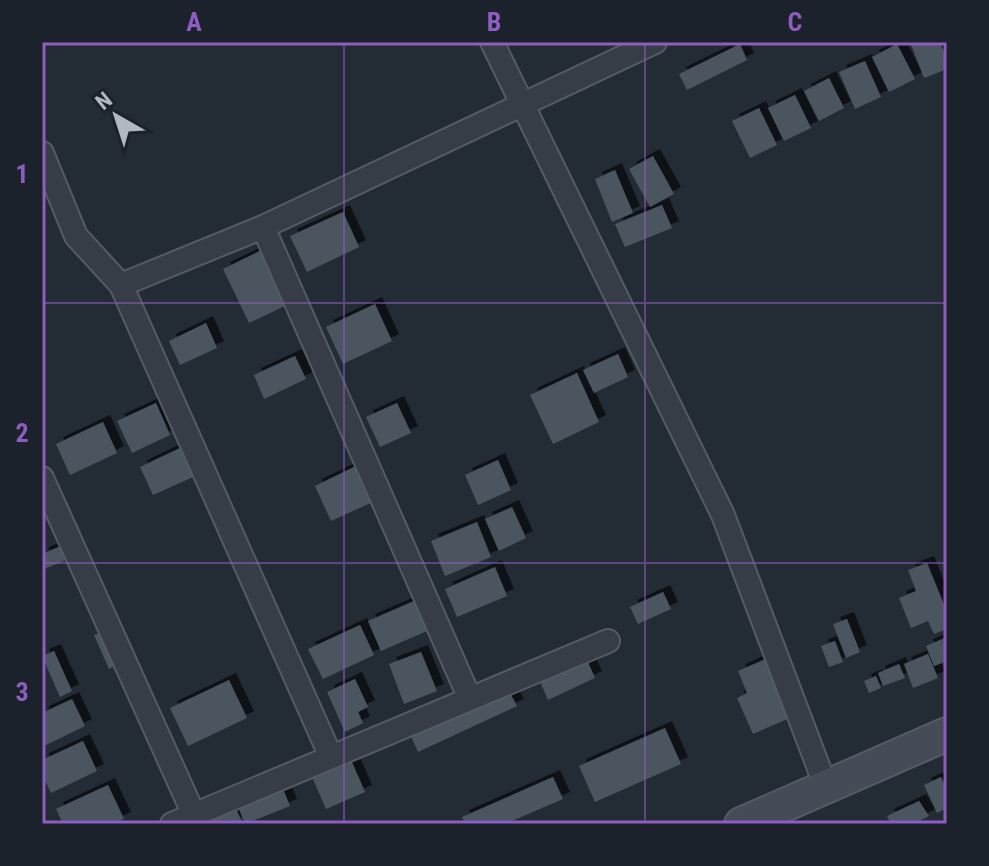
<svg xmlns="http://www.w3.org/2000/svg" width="989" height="866" viewBox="0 0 989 866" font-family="'Roboto Condensed',sans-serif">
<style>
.building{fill:#4c5561;filter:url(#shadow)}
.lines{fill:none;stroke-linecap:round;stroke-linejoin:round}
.minor-casing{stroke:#545b64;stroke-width:26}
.secondary-casing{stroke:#545b64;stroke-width:36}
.minor{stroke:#363d46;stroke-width:22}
.secondary{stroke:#454c58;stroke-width:32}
.grid{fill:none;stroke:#8e5dc0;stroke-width:2;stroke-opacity:0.55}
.neatline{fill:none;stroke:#8e5dc0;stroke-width:3}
.grid-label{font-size:26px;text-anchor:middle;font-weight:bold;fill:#8e5dc0}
</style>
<defs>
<filter id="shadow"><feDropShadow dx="7" dy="-7" stdDeviation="0" flood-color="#0009"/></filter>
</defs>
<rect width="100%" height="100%" fill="#232b35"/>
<!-- building -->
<path class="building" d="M910 42H940L947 60V69L924 78Z
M740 44 747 60 687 90 679 74Z
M897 44 915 79 889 92 872 57Z
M865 61 881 97 855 109 839 72Z
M829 78 844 108 819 121 804 91Z
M795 95 811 128 784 141 768 108Z
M759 108 777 145 750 158 732 121Z
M653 156 674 194 650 207 629 169Z
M615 170 633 213 612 222 595 179Z
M662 205 672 228 625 247 615 224Z
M343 212 359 247 307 272 290 236Z
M262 250 287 305 249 323 223 269Z
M375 304 392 341 343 364 326 327Z
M206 323 217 348 180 365 169 341Z
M618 354 628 377 594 393 583 370Z
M295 356 306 379 264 399 254 375Z
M577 373 599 422 553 444 530 395Z
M156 403 170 435 132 453 117 421Z
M397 403 411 433 380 447 366 417Z
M103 422 117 453 70 475 56 444Z
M180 448 193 477 153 495 140 467Z
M498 460 511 490 478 505 465 475Z
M358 465 375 501 331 521 315 486Z
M512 507 526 538 499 551 485 519Z
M477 522 491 557 445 576 431 541Z
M61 546 66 560 42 570V554Z
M927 563 947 612V629L934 634 928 621 911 628 899 598 916 591 908 570Z
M495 567 507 596 457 617 445 589Z
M663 592 671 609 638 624 630 607Z
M414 601 427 631 381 651 368 621Z
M847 619 860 652 846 658 833 624Z
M360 625 374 655 323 679 308 649Z
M107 630 121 663 109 669 94 635Z
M947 637V661L934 666 926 646Z
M835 641 843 662 829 667 821 646Z
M54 651 72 691 60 697 42 656Z
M421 652 437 691 404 704 389 664Z
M928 654 938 678 913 688 904 664Z
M585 656 595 678 548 700 538 677Z
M766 659 792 717 753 734 737 698 747 693 738 671Z
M899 664 905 678 883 686 878 673Z
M876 676 881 688 869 693 864 681Z
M355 679 368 707 358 712 363 723 345 732 327 692Z
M229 680 247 718 188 746 170 708Z
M509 691 517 706 418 752 411 736Z
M72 699 85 726 42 747V713Z
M665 728 681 764 595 802 579 766Z
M83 741 97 771 51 793 42 774V760Z
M351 760 365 792 326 809 312 777Z
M553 777 563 799 505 824H465L462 817Z
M941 777 947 790V808L937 813 924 785Z
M108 785 124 819 112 824H63L56 809Z
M283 789 290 806 245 824 239 809Z
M919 801 929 816 913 824H891L887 816Z
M236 809 243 824H202Z"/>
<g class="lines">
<defs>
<path id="minor" d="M492 42 723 515 826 787
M42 153 76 236 121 285 263 227 655 42
M263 227 470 699
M121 285 331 757
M42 478 194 815
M172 824 608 641"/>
<path id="secondary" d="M741 824 947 734"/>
</defs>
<!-- minor casing -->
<use href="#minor" class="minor-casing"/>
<!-- secondary casing -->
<use href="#secondary" class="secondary-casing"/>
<!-- minor -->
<use href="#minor" class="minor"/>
<!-- secondary -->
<use href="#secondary" class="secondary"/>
</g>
<!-- grid -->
<path class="grid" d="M344 42V824M645 42V824M42 303H947M42 563H947"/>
<!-- border -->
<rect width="989" height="866" fill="none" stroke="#1c222b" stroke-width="88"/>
<!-- north arrow -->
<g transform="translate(116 116) rotate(321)" stroke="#1c222b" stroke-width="6" paint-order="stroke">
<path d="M0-6L14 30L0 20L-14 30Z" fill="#b1b8c2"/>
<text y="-12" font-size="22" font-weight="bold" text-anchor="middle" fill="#b1b8c2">N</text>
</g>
<rect x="44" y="44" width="901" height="778" class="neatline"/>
<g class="grid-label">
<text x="194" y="31">A</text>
<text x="494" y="31">B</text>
<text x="795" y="31">C</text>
<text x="22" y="183">1</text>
<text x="22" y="442">2</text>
<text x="22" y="701">3</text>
</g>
</svg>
